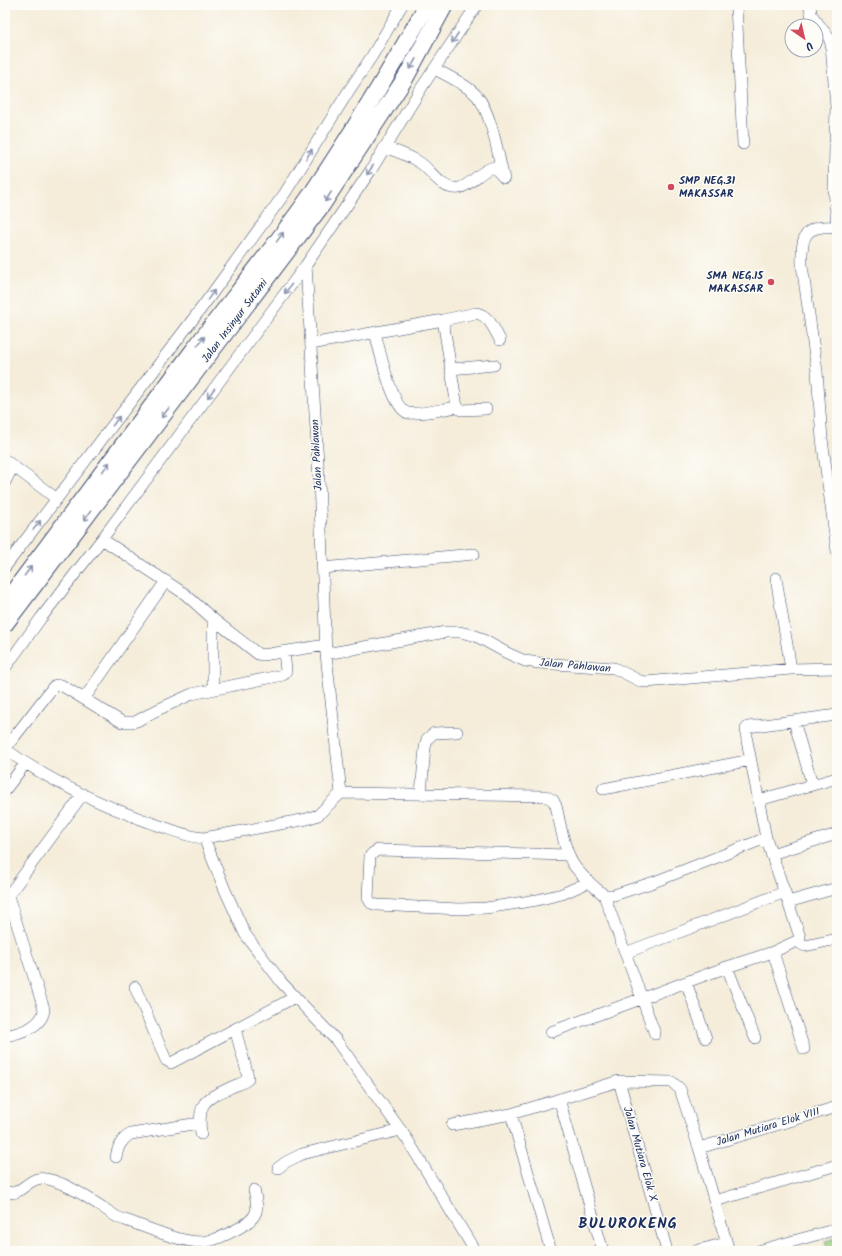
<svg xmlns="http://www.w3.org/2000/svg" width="842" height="1256" viewBox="0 0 842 1256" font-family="Kalam,sans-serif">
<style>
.park{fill:url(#park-crowns);stroke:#5b8070}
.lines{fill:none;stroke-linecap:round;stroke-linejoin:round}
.minor-casing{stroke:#3c4c71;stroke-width:12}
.highway-casing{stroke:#3c4c71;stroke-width:18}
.minor{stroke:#fff;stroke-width:11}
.highway{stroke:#fff;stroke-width:16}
.oneway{stroke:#8d97ae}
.poi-dot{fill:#d1495b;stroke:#fdfcf7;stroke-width:1.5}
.labels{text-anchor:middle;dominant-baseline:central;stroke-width:3;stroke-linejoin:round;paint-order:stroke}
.poi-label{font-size:11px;font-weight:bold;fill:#1b2f5e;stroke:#fdfcf7;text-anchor:start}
.street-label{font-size:11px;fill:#1b2f5e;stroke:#fdfcf7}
.district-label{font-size:15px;font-weight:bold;letter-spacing:1px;fill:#1b2f5e;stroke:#fdfcf7}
</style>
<defs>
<pattern id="park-crowns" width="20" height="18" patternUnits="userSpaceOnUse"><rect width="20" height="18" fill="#9bd081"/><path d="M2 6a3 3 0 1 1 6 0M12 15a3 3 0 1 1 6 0" fill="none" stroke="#85b372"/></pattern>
</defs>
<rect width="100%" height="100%" fill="#fdfcf7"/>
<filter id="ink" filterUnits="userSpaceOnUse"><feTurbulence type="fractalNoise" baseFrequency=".025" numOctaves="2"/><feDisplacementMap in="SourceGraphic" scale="8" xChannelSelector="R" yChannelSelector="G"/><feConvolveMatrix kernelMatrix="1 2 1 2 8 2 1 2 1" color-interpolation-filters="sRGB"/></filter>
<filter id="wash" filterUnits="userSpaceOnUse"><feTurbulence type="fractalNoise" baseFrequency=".012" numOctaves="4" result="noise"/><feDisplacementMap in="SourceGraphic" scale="16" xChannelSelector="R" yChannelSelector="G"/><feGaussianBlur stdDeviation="0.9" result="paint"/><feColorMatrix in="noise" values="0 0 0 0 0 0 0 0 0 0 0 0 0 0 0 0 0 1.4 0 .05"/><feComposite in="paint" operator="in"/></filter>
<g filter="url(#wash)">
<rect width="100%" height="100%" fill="#f5edda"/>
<!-- park -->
<path class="park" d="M837 1238V1251H828L825 1241Z"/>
</g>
<g filter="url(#ink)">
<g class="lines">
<defs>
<path id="minor" d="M736 5 743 144
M810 5 811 14 829 38 831 44 836 107 834 188 837 227
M435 69C449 77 466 84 477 96 491 112 498 154 503 175
M384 147C396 151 408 155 419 162 432 170 441 191 459 188 472 185 480 170 494 167L504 178
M837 227C805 225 801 234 802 265L817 371 822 439 837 551
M306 265 319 480 326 654 429 635 446 632H460L476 636 507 653 525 661 539 663 614 668 640 681 646 682 791 669 837 668
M443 320 457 407 461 410 486 409
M375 332C379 348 392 409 408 413 419 415 444 409 457 407
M311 344 443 320 476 313C489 315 494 329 500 340
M451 369 494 365
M5 460 13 466
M5 482 13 466 57 499
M102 539 185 594 213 619 258 654 263 655 326 645
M5 567 203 306 285 193 348 92 372 56 402 5
M322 568 474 554
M776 578 791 669
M213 619V689
M326 654 341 793
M5 668 41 618 102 539 306 265 371 170 422 87 477 5
M84 699 166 581
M794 721 812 784
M5 749C49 781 106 807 157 825 173 830 187 837 204 838L307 819 318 815 341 793
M5 749 53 687 56 685H61L122 722H133L137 721 157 710 192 694 283 675 286 671 284 651
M603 789 751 760
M5 790 25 764
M341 793 545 796 553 800 556 806C560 822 564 850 573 864 581 876 593 886 604 895L655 1034
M421 793 425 748 427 739 434 733 457 732
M759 800 837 778
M204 838 225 890 245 934 282 983 336 1040 407 1139 475 1251
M771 854 837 834
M569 855 378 850 373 853 370 856 368 898 371 903 377 905 459 909 486 908 537 900 562 894 589 882
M604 895H614L654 882 766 838
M5 900 83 794
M788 902 837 888
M799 940 801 944 805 946 837 939
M773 952 804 1049
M625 953 785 892
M727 967 755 1038
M686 982 706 1038
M135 987 166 1060 171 1063 295 997
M551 1032 727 967 773 952 799 940 800 937 766 838 747 741 746 729 748 727 837 715
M5 1036C20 1033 43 1027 44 1009L8 896
M619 1081 667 1251
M559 1099 603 1251
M452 1125 511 1114
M201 1134C197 1100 206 1099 234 1086 239 1084 244 1083 248 1079L247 1072 235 1029
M699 1148 837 1107
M116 1157C118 1147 121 1139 131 1134L199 1123
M278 1168 286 1162 302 1154 401 1130
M5 1192 14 1193 16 1192C24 1188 30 1181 37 1179 57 1174 100 1206 117 1217L125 1220C147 1227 186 1246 208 1241 219 1239 230 1233 239 1228 259 1217 259 1210 254 1190
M715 1201 837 1165
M551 1251 511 1114 619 1081 672 1082 680 1089 699 1148 729 1251
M695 1251 726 1243
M758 1251 837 1229"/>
<path id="highway" d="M5 603C67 519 130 436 192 352 232 299 274 248 312 193 353 132 391 69 427 5
M5 624 322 205 406 77 445 5"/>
</defs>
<!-- minor casing -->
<use href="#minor" class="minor-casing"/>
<!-- highway casing -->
<use href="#highway" class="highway-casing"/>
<!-- minor -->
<use href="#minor" class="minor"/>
<!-- highway -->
<use href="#highway" class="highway"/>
</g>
<!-- one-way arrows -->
<defs><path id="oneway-shaft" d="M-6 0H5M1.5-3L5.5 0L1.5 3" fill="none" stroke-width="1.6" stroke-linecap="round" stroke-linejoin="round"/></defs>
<g class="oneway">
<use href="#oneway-shaft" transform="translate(455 38) rotate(123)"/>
<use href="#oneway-shaft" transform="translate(413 64) rotate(119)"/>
<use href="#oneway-shaft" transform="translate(309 154) rotate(-58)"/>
<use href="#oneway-shaft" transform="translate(370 170) rotate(123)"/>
<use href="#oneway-shaft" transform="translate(328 197) rotate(123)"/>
<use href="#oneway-shaft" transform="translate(280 237) rotate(-54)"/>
<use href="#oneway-shaft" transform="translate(288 289) rotate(127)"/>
<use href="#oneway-shaft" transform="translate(211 295) rotate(-54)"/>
<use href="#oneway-shaft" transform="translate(201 341) rotate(-53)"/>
<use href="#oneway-shaft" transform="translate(211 393) rotate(127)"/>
<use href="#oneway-shaft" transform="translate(165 413) rotate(127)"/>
<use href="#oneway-shaft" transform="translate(116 421) rotate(-53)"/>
<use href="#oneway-shaft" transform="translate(106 467) rotate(-53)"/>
<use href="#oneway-shaft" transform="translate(87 516) rotate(127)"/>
<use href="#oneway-shaft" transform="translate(37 525) rotate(-52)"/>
<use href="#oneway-shaft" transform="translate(28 571) rotate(-53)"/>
</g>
</g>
<!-- markers -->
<g class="poi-dot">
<circle cx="671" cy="187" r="4"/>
<circle cx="771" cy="282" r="4"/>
</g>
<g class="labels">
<!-- poi labels -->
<g class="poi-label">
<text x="679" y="181">SMP NEG.31<tspan x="679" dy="13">MAKASSAR</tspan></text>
<text x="763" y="276" text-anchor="end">SMA NEG.15<tspan x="763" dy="13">MAKASSAR</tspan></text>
</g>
<!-- street labels -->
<g class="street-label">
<text transform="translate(235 321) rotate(-53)">Jalan Insinyur Sutami</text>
<text transform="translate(317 455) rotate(-93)">Jalan Pahlawan</text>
<text transform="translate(575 666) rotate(5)">Jalan Pahlawan</text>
<text transform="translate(768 1127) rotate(-17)">Jalan Mutiara Elok VIII</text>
<text transform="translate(640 1154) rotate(74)">Jalan Mutiara Elok X</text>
</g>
<!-- district labels -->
<g class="district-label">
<text x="628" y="1224">BULUROKENG</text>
</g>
</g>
<!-- margin -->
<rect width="842" height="1256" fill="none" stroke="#fdfcf7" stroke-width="20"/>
<!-- north arrow -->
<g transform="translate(804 38) rotate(146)"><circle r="19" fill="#fdfcf7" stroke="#a3aaba"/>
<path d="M0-3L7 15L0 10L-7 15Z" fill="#d1495b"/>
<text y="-6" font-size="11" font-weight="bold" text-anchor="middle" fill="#1b2f5e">U</text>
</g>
</svg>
